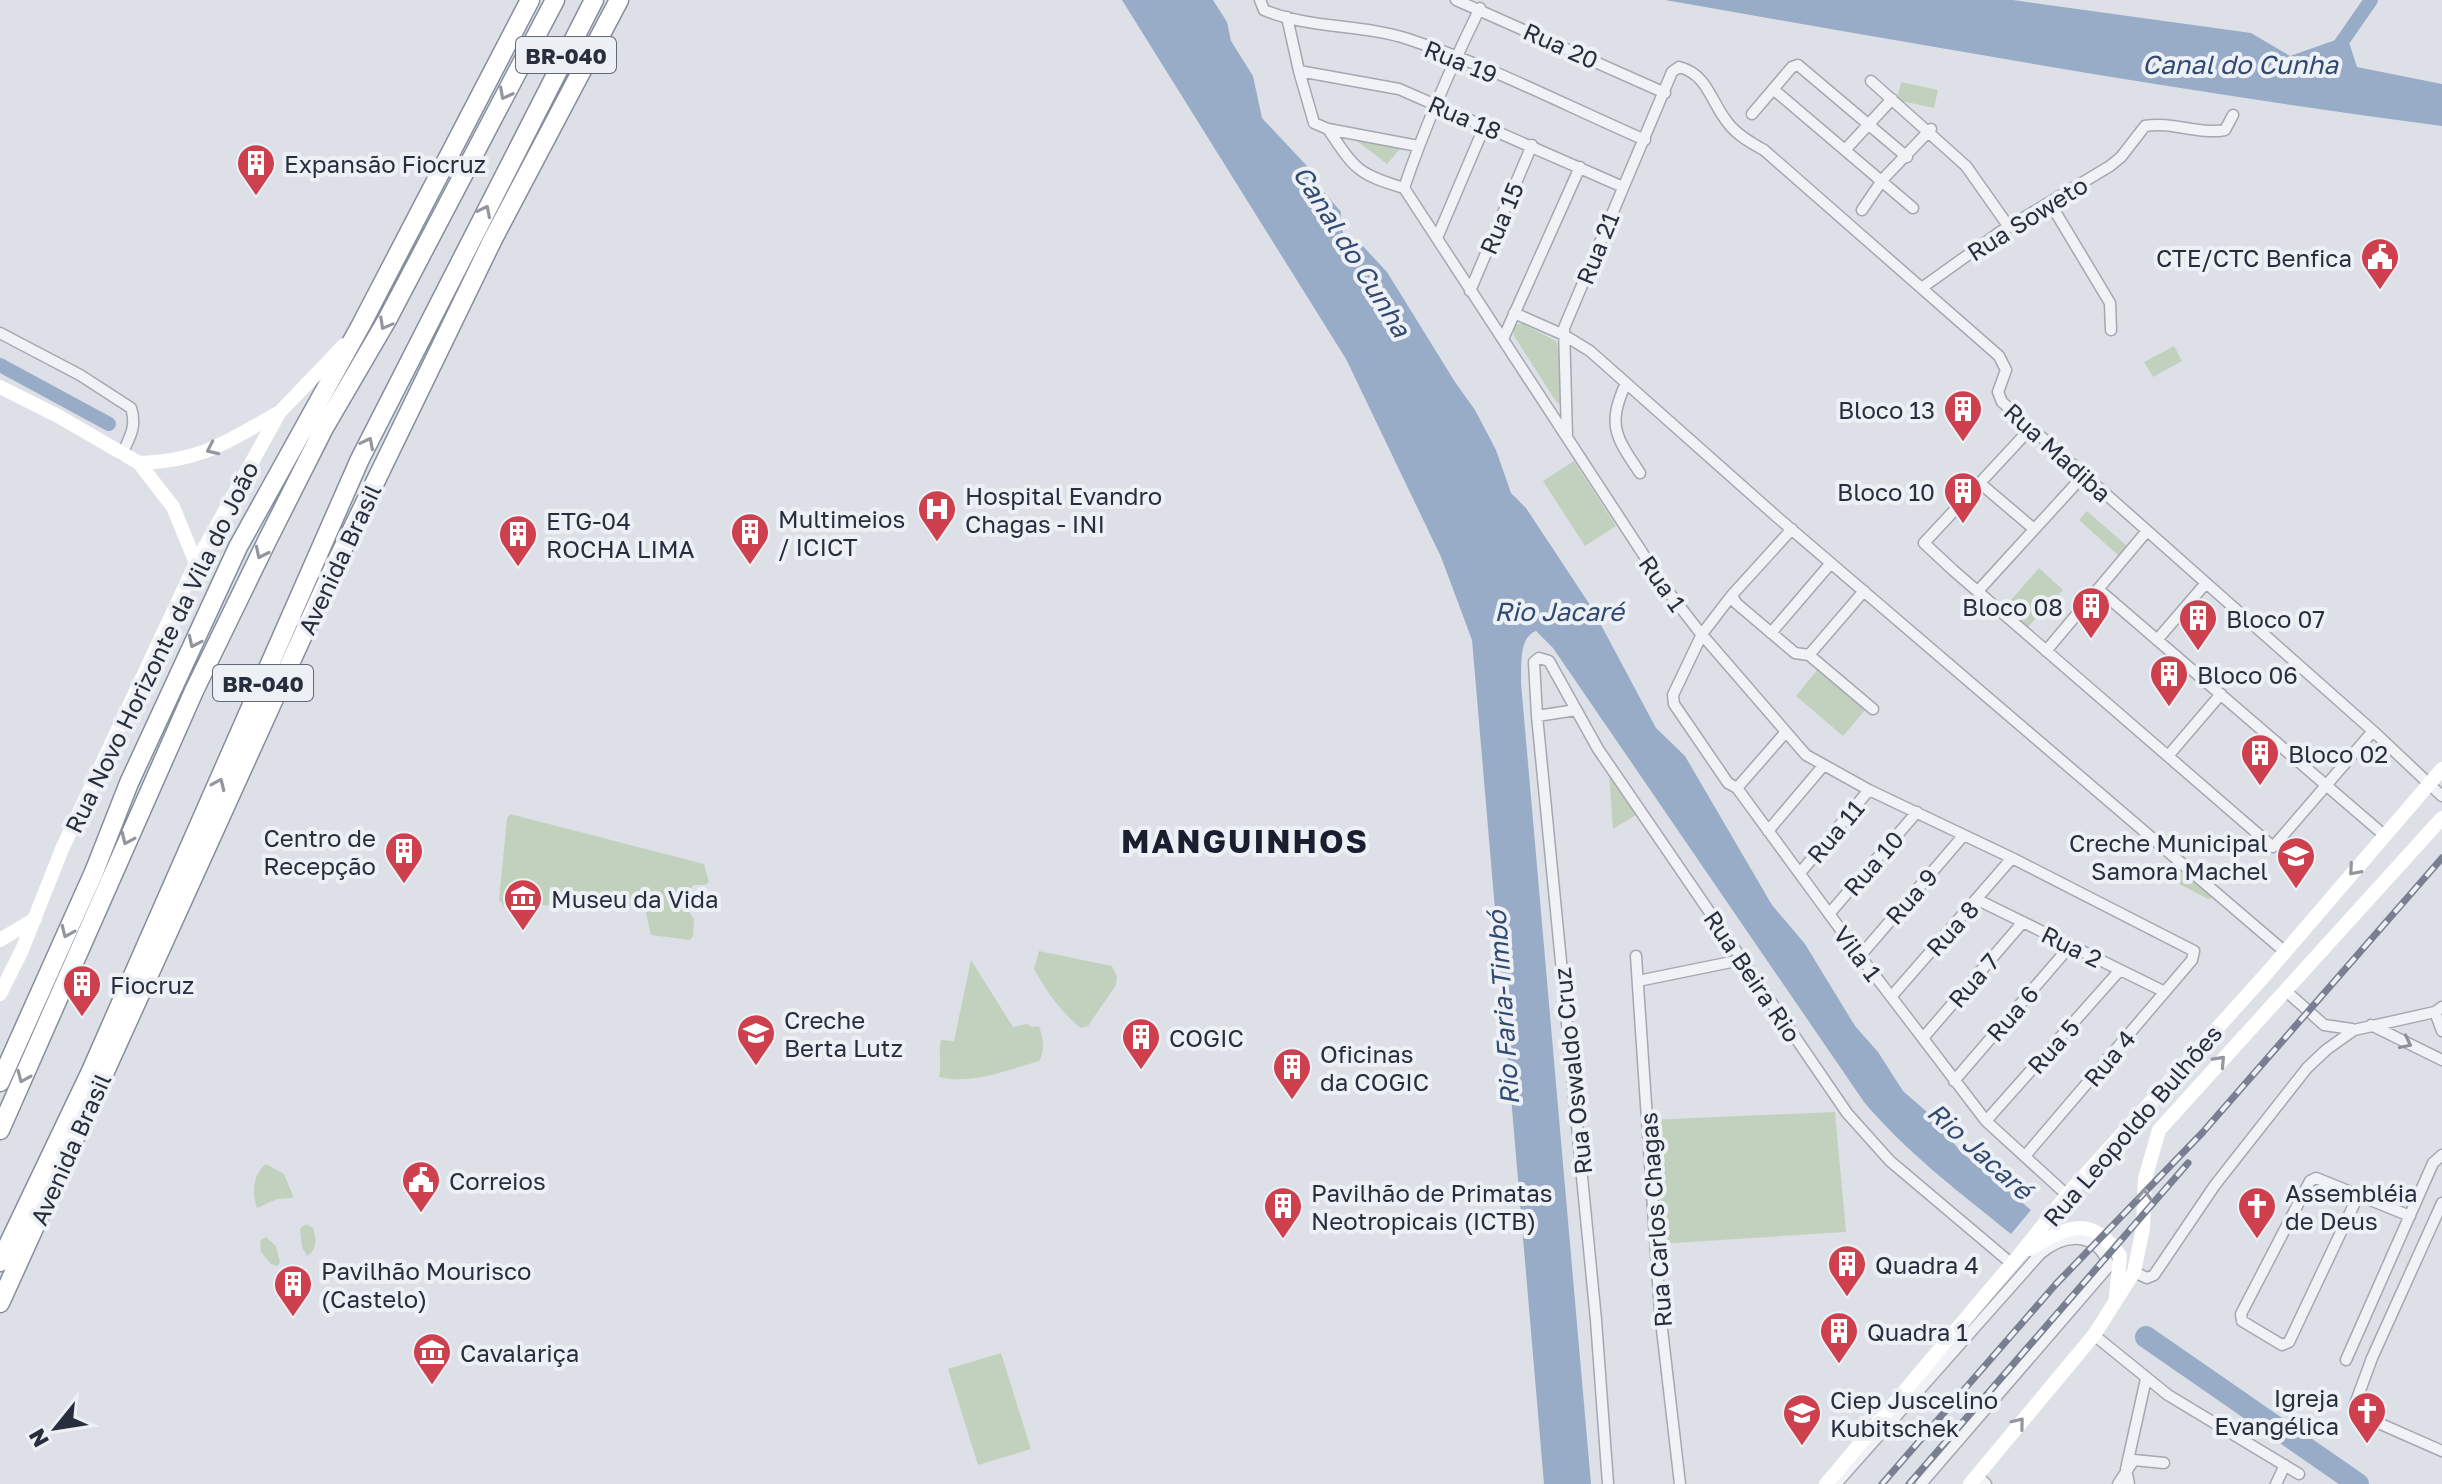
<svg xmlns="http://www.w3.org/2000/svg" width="2442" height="1484" viewBox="0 0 2442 1484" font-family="'Golos Text',sans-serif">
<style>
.green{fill:#c2d1be}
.water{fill:#98acc8}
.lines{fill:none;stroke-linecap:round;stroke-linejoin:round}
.canal{stroke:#98acc8;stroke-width:14}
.river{stroke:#98acc8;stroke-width:22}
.street-casing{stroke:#a3a8b1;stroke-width:13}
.highway-casing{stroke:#858d9e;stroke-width:21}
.street{stroke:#f0f2f6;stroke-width:10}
.secondary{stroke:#fff;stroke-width:14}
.highway{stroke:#fff;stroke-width:18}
.rail-casing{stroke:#777f91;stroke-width:7}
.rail{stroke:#edf0f5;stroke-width:4;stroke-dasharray:12;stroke-linecap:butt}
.oneway{stroke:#93969e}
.oneway2{stroke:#8c909a}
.labels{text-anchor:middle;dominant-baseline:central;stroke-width:8;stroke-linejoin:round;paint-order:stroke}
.shield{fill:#edf0f5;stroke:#626875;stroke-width:2}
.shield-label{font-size:22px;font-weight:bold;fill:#272e3e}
.street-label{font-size:24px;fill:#272e3e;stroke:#edf0f5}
.poi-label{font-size:24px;fill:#272e3e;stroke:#edf0f5;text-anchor:start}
.water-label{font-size:26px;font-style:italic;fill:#314a72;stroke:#edf0f5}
.district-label{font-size:32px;font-weight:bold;letter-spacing:2px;fill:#191f2f;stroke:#edf0f5}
</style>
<rect width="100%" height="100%" fill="#dde1e7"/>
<!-- green -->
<path class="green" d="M1901 82 1938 90 1934 108 1897 100Z
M1353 138 1400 149 1387 164Z
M1517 324H1523L1556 341C1560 350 1561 387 1563 401L1561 404 1557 403 1514 336 1513 329Z
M2174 346 2182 361 2153 377 2144 362Z
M1574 461 1616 526 1585 546 1543 481Z
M2087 511 2126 545 2127 547 2120 557 2079 520Z
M2039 568 2063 590 2026 629 2003 609Z
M1818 669 1866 709 1843 736 1796 696Z
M1609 774 1636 815 1613 829Z
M510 814 704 864 709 882 705 885H694L691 888 690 914 694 919 693 936 690 940 651 935 645 909 639 906 503 905 499 900 507 818Z
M2171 864 2213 898 2208 899 2162 875Z
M1039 951 1112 966 1117 977 1116 985 1088 1026 1081 1028C1062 1014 1045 989 1034 969Z
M971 960 1013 1027 1027 1024 1032 1027 1039 1026C1043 1039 1046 1049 1039 1061 1008 1070 971 1085 939 1077 942 1064 938 1053 941 1040L954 1041Z
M1835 1112 1846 1232 1658 1244 1648 1120Z
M266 1164 284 1174 293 1196 292 1198 277 1199 257 1208C252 1193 252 1175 266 1164Z
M306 1224 313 1228C316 1237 318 1250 307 1256L302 1247 300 1229Z
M266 1237 276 1246 280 1262 277 1266 271 1264 261 1252 260 1241Z
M1001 1353 1031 1449 978 1465 948 1369Z"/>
<!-- water -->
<path class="water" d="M1122 0H1213L1227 22 1231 41 1253 76 1262 118 1307 166 1324 192 1341 212 1340 224 1344 235 1361 244 1387 272 1455 382 1475 410 1496 450 1511 493 1526 508 1592 608 1656 728 1685 756 1772 905 1805 944 1855 1026 1878 1052 1903 1091 1935 1119 1960 1151 2031 1210 2011 1234C1959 1192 1907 1153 1864 1102L1553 648 1536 631C1518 638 1522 665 1521 683L1591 1484H1544L1472 640 1441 557 1346 359Z
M1665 0H2013L2251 33 2290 56 2347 36 2357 67 2442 84V126C2182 92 1923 45 1665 0Z"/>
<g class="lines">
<!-- canal -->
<path class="canal" d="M2337 49 2371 0
M0 365 109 424"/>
<!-- river -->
<path class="river" d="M2146 1337 2358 1484"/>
<defs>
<path id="street" d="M1260 0 1264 10C1310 29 1362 24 1408 39 1490 66 1567 106 1645 140
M1456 0 1665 93
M1480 8C1451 67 1425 126 1404 188L1664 586 1698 630 1806 755 1869 790 2012 858 2194 951 2192 960 2025 1156
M1287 17 1299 71 1314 123 1328 129 1418 146
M1299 71 1399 89 1623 187
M1871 81 1966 166 2009 227
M1773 89 1913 208
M1752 114 1792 67 1798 65 1907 157
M1328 129C1355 169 1357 174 1404 188
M1845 150 1892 99
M2050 203 2110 303 2111 330
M1862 210 1883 179 1931 129
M1437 238 1485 125
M1923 287 2000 232 2110 166 2121 157 2145 126C2172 121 2198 135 2225 130L2233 115
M1470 291 1532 145
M1514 313 1564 335 1590 351 1777 517 2284 951
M0 333 80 375 131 408C137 426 130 437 122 454
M1503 339 1580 167
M1626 383C1607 425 1615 436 1640 473
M2031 428 1924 543 1954 571 2273 847 2373 731
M1567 436 1564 328 1672 72 1679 67C1708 74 1711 103 1728 123 1737 135 1751 143 1764 150L1999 356 2006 370 1998 392 2002 402 2373 731 2442 796
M1981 484 2034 529
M1792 529 1732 595 1702 634 1673 695 1674 704 1728 783 1737 788 1860 956 1986 1121 2067 1195
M2098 589 2384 835
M1864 591 1809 655 1873 709
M1978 591 2083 476
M1732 595 1736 603 1795 653 1809 655
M1771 633 1831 563
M2157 640 2206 583
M2046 651 2147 531
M1537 716 1576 710
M2168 756 2221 694
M1737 788 1785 733
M1768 831 1823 766
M1800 873 1869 790
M1978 900 2165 992
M1829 914 1917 812
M1636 956 1660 1312 1680 1484
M1860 956 1963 836
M1638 981 1741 960
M2286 991 2324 1025 2352 1029
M1891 997 2012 858
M2435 1012 2442 1031
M2371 1025 2442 1060
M1923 1038 2023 922
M1954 1081 2071 945
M1986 1121 2120 970
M2359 1194 2289 1342 2282 1345 2242 1321 2241 1314 2310 1181 2316 1178 2410 1216
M2442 1203 2372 1358 2354 1407 2358 1414 2442 1451
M2134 1272 2147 1278 2154 1275 2215 1185 2307 1068 2326 1050 2354 1030 2435 1012 2442 1007
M2094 1335 2168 1395 2299 1474
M2346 1360 2433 1163 2442 1155
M1982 1480 1986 1484
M1608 1484 1596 1320 1537 716 1534 662 1539 658 1549 661 1598 749 1847 1113 1890 1161 2012 1264
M1836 1484 2040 1254C2065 1233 2097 1231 2109 1266L1921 1484
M2118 1484 2134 1460 2164 1463
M2129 1484 2126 1469 2146 1379
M2276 1484 2285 1465"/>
<path id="highway" d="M0 1082 94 872 129 783 238 547 361 325 530 0
M0 1130 194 691 267 541 324 428 387 320 555 0
M0 1262 91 1071 360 459 594 0
M0 1303 332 571 493 239 619 0"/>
</defs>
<!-- street casing -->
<use href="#street" class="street-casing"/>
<!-- highway casing -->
<use href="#highway" class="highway-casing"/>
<!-- street -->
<use href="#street" class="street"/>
<!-- secondary -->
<path class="secondary" d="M0 387 58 416 139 463 173 507 196 563
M139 463C201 461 225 443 278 413
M0 940 35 919
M0 994 22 950 62 849 196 563 279 413 344 345
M2029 1249C2067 1228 2090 1212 2120 1256L2116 1296
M1826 1484 2021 1253 2067 1195 2266 974 2442 769
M1970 1484 2094 1335 2134 1272 2143 1228 2145 1179 2159 1130 2442 818"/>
<!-- highway -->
<use href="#highway" class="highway"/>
<defs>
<path id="rail" d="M1882 1484 2056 1284 2203 1132 2442 858
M1909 1484 2188 1163"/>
</defs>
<!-- rail casing -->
<use href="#rail" class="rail-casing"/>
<!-- rail -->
<use href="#rail" class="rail"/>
</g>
<!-- one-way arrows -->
<defs><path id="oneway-chevron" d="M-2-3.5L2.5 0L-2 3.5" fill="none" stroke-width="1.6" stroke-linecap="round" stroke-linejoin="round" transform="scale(2)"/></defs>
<g class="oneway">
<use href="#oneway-chevron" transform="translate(505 94) rotate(118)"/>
<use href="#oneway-chevron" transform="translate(485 211) rotate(-63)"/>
<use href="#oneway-chevron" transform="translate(385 324) rotate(119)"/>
<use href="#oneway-chevron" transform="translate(368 443) rotate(-63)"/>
<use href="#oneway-chevron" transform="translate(212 449) rotate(155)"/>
<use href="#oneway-chevron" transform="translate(261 553) rotate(116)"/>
<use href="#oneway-chevron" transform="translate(194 642) rotate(115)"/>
<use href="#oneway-chevron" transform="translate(219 784) rotate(-66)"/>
<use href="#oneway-chevron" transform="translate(127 839) rotate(114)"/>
<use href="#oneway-chevron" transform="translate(2354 870) rotate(131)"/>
<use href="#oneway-chevron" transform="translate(67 932) rotate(114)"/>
<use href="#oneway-chevron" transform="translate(2220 1061) rotate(-47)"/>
<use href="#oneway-chevron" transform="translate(23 1077) rotate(113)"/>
<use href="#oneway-chevron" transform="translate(2144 1195) rotate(-88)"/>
<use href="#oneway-chevron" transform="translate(2019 1423) rotate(-51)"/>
</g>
<use class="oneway2" href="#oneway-chevron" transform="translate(2406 1043) rotate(26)"/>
<!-- icons -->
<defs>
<symbol id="building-pin" viewBox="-11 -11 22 30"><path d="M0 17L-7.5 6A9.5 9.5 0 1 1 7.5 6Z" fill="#ce404d" stroke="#edf0f5"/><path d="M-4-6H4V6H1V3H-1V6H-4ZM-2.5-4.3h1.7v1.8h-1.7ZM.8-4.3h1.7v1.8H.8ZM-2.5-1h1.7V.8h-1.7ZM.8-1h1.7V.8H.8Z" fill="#fff"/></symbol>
<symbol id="civic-pin" viewBox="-11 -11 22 30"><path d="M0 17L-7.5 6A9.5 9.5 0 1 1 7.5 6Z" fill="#ce404d" stroke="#edf0f5"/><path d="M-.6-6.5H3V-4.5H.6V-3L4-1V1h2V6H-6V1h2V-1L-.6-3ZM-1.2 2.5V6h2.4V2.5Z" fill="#fff"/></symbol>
<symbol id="hospital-pin" viewBox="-11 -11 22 30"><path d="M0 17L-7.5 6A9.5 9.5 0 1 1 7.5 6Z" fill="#ce404d" stroke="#edf0f5"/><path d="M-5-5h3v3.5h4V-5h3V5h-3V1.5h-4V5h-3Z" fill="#fff"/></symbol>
<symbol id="school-pin" viewBox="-11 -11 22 30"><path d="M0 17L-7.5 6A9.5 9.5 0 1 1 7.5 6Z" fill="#ce404d" stroke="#edf0f5"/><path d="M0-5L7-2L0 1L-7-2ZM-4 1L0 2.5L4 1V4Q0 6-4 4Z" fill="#fff"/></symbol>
<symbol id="museum-pin" viewBox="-11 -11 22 30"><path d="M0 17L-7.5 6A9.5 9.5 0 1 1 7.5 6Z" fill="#ce404d" stroke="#edf0f5"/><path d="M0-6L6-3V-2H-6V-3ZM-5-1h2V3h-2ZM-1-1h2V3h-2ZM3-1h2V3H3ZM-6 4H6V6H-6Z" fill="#fff"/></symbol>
<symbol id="church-pin" viewBox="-11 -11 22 30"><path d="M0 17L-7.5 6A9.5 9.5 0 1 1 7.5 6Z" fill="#ce404d" stroke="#edf0f5"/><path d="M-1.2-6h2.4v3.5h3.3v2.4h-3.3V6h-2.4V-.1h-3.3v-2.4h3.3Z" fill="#fff"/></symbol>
</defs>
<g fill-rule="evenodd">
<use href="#building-pin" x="234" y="141" width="44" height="60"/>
<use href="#civic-pin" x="2358" y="235" width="44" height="60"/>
<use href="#building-pin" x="1941" y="387" width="44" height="60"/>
<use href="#building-pin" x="1941" y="469" width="44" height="60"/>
<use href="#hospital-pin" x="915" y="487" width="44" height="60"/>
<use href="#building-pin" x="728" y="510" width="44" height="60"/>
<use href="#building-pin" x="496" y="512" width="44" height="60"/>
<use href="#building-pin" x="2069" y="584" width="44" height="60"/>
<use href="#building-pin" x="2176" y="596" width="44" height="60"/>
<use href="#building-pin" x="2147" y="652" width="44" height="60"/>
<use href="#building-pin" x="2238" y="731" width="44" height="60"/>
<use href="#building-pin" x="382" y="829" width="44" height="60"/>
<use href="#school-pin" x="2274" y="834" width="44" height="60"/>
<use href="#museum-pin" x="501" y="876" width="44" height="60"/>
<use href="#building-pin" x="60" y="962" width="44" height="60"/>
<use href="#school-pin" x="734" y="1011" width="44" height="60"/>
<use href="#building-pin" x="1119" y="1015" width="44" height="60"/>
<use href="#building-pin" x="1270" y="1045" width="44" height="60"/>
<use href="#civic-pin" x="399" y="1158" width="44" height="60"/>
<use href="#building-pin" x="1261" y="1184" width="44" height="60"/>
<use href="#church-pin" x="2235" y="1184" width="44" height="60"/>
<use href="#building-pin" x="1825" y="1242" width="44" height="60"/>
<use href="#building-pin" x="271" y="1262" width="44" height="60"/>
<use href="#building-pin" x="1817" y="1309" width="44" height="60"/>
<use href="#museum-pin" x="410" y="1330" width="44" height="60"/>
<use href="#church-pin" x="2345" y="1389" width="44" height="60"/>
<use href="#school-pin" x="1780" y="1391" width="44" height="60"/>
</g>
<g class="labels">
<!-- shield labels -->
<g class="shield">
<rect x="516" y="37" width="100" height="36" rx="6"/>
<rect x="213" y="665" width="100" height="36" rx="6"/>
</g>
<g class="shield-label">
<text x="566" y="55">BR-040</text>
<text x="263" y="683">BR-040</text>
</g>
<!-- street labels -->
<g class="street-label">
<text transform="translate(1561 45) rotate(24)">Rua 20</text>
<text transform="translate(1461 61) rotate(22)">Rua 19</text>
<text transform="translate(1465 117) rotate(23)">Rua 18</text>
<text transform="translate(1501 218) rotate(-67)">Rua 15</text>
<text transform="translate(2027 218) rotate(-32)">Rua Soweto</text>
<text transform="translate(1597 248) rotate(-68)">Rua 21</text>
<text transform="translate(2058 452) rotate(42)">Rua Madiba</text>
<text transform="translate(339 559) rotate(-65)">Avenida Brasil</text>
<text transform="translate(1663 583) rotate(55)">Rua 1</text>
<text transform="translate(161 647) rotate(-64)">Rua Novo Horizonte da Vila do João</text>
<text transform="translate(1835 831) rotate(-50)">Rua 11</text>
<text transform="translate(1873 863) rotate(-49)">Rua 10</text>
<text transform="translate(1911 896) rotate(-49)">Rua 9</text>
<text transform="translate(1952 928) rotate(-48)">Rua 8</text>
<text transform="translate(2072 946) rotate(26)">Rua 2</text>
<text transform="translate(1858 953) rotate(53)">Vila 1</text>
<text transform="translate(1753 976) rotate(56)">Rua Beira Rio</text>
<text transform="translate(1973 980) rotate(-49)">Rua 7</text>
<text transform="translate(2012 1013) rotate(-49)">Rua 6</text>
<text transform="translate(2053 1046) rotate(-48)">Rua 5</text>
<text transform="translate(2109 1058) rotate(-50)">Rua 4</text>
<text transform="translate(1572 1071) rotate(-96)">Rua Oswaldo Cruz</text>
<text transform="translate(2132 1125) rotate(-49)">Rua Leopoldo Bulhões</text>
<text transform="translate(70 1149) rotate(-66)">Avenida Brasil</text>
<text transform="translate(1655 1220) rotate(-94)">Rua Carlos Chagas</text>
</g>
<!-- poi labels -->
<g class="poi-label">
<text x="284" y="163">Expansão Fiocruz</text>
<text x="2352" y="257" text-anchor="end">CTE/CTC Benfica</text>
<text x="1935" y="409" text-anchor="end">Bloco 13</text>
<text x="1935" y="491" text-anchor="end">Bloco 10</text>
<text x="965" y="495">Hospital Evandro<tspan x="965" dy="28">Chagas - INI</tspan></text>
<text x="778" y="518">Multimeios<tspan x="778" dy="28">/ ICICT</tspan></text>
<text x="546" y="520">ETG-04<tspan x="546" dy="28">ROCHA LIMA</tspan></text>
<text x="2063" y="606" text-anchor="end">Bloco 08</text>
<text x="2226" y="618">Bloco 07</text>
<text x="2197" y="674">Bloco 06</text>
<text x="2288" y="753">Bloco 02</text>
<text x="376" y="837" text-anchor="end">Centro de<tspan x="376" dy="28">Recepção</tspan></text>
<text x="2268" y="842" text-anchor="end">Creche Municipal<tspan x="2268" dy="28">Samora Machel</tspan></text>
<text x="551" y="898">Museu da Vida</text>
<text x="110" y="984">Fiocruz</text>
<text x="784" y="1019">Creche<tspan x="784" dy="28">Berta Lutz</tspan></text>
<text x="1169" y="1037">COGIC</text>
<text x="1320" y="1053">Oficinas<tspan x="1320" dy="28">da COGIC</tspan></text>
<text x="449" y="1180">Correios</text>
<text x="1311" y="1192">Pavilhão de Primatas<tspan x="1311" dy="28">Neotropicais (ICTB)</tspan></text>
<text x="2285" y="1192">Assembléia<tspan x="2285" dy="28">de Deus</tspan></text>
<text x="1875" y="1264">Quadra 4</text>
<text x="321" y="1270">Pavilhão Mourisco<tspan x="321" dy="28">(Castelo)</tspan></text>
<text x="1867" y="1331">Quadra 1</text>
<text x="460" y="1352">Cavalariça</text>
<text x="2339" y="1397" text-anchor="end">Igreja<tspan x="2339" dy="28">Evangélica</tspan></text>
<text x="1830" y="1399">Ciep Juscelino<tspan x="1830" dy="28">Kubitschek</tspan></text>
</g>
<!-- water labels -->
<g class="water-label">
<text x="2240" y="64">Canal do Cunha</text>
<text transform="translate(1352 251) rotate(58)">Canal do Cunha</text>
<text x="1559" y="611">Rio Jacaré</text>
<text transform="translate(1503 1008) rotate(-94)">Rio Faria-Timbó</text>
<text transform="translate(1980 1151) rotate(42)">Rio Jacaré</text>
</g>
<!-- district labels -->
<g class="district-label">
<text x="1245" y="841">MANGUINHOS</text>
</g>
</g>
<!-- north arrow -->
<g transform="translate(56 1428) rotate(240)" stroke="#edf0f5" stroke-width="6" paint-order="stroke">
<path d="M0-6L14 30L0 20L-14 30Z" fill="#272e3e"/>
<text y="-12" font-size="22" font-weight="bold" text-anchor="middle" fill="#272e3e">N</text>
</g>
</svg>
